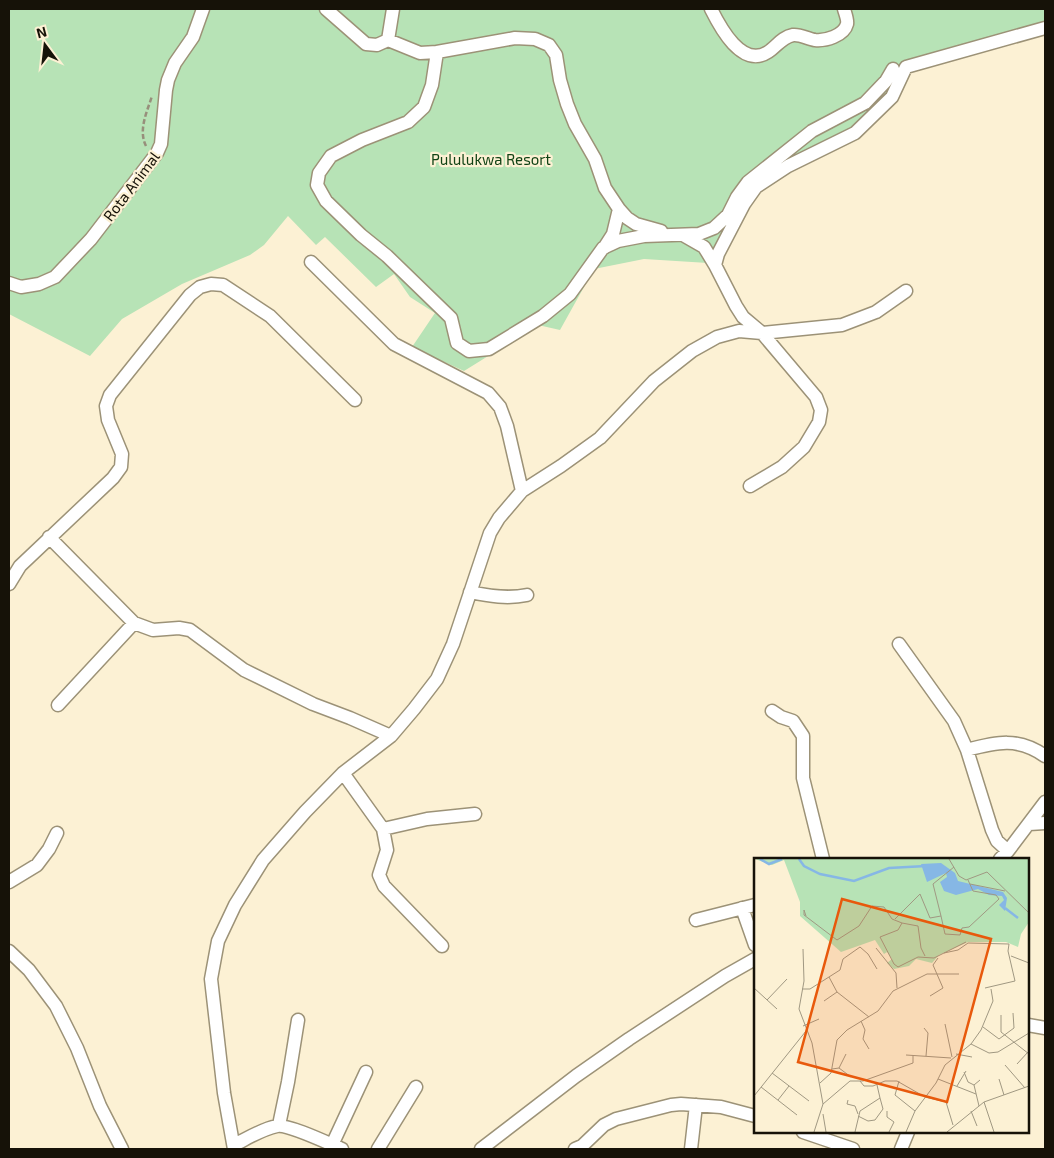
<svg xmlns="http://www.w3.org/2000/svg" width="1054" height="1158" viewBox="0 0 1054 1158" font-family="'Exo 2',sans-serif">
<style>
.green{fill:#b7e3b6}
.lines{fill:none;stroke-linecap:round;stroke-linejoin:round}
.minor-casing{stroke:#9c9277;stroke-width:15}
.path{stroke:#978f7b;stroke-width:2.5;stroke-dasharray:5 2.5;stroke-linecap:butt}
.minor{stroke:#fff;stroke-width:12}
.labels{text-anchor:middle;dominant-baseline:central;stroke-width:4.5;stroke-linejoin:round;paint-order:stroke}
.park-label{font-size:15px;fill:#114315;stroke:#fcf1d4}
.street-label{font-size:15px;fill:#161208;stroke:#fcf1d4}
.inset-river{fill:none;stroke:#86b7e5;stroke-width:2.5}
.inset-road{fill:none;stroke:#a09882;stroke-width:1}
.view{fill:#e8590c;fill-opacity:0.15;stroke:#e8590c;stroke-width:2.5}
.inset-edge{fill:none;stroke:#161208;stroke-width:2.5}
</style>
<rect width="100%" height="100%" fill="#fcf1d4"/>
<!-- green -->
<path class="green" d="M9 9H1045V23L903 65 887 96 851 128 777 167 708 263 644 259 594 269 560 330 538 325 464 371 412 347 435 313 410 297 394 274 376 287 325 237 316 245 288 216 264 245 250 255 182 284 122 319 90 356 9 314Z"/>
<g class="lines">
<defs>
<path id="minor" d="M326 9 366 44 377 45 388 40
M711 9C720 27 742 69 768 52 776 47 782 37 793 35 800 34 808 39 815 40 825 41 844 36 847 24 848 20 845 13 844 9
M388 40 420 53 437 52 432 85 424 107 408 122 362 140 331 156 319 173 317 185 326 201 361 235 387 256 451 318 457 343 469 351 489 349 543 316 570 294 603 248 618 241 644 236 699 234 714 228 728 215 737 197 748 182 812 131 865 103 886 81 893 69
M388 40 393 9
M437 52 515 38 535 39 549 45 556 55 560 80 567 104 575 124 595 159 605 188 619 209 627 218 636 224 661 231
M683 235 704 247 715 265
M604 248 613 234 619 209
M311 262 394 344 488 393 500 407 507 426 522 491
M9 283 21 287 39 284 55 277 91 239 157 153 161 144 166 90 168 80 175 63 193 37 203 9
M750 486 782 467 804 447 819 422 821 410 816 397 762 333 743 317 736 306 715 265 718 254 744 204 756 187 788 166 855 133 892 97 906 67 1045 28
M49 537 134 623 153 630 179 628 190 630 244 670 313 704 350 718 391 736
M9 584 20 566 113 478 121 467 122 454 108 420 106 406 110 395 190 295 200 287 211 284 223 285 270 316 355 400
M470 592C489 596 508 599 527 595
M899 644 954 721 967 750 992 830 997 841 1008 851
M58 705 134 623
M772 711 781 717 793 721 803 736V778L823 859
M967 750C997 742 1018 737 1045 756
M343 773 383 829 387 850 379 875 384 886 442 946
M1029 824 1045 823
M383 829 427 819 475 814
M1000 859 1008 851 1045 802
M9 882 37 865 49 849 57 833
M742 908 755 945
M696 920 755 905
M9 951 29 970 56 1006 77 1048 100 1106 122 1149
M1028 1025 1045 1028
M279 1125 288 1082 298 1020
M803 1132 853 1149
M234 1145C248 1138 262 1129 277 1126 288 1124 330 1144 342 1149
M332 1145 366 1072
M234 1149 224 1093 211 979 218 941 235 905 263 860 305 812 343 773 391 736 414 709 437 679 453 644 490 533 499 518 522 491 561 466 600 438 654 381 692 351 717 337 739 331 762 333 842 325 876 312 906 291
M378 1149 416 1087
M481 1149 576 1076 629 1039 725 976 755 959
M575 1149 582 1146 604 1125 616 1119 671 1105 681 1104 721 1107 755 1116
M691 1149 696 1105
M901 1149 908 1132"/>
</defs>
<!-- minor casing -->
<use href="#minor" class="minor-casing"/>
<!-- path -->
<path class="path" d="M146 146C138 130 147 112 152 96"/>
<!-- minor -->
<use href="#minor" class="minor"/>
</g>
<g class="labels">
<!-- park labels -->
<g class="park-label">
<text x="491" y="159">Pululukwa Resort</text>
</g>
<!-- street labels -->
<g class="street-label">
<text transform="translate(131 186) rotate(-53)">Rota Animal</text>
</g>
</g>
<!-- overview -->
<g transform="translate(754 858)">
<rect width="275" height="275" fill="#fcf1d4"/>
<path d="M1 1H275V64L267 76 264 89 252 84H214L185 97 178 105 162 101 155 108 140 111 133 105 138 101 133 94 130 96 121 82 87 94 46 58V44L30 2 18 7Z" fill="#b7e3b6"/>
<path d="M187 5 201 15 204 23 249 34 253 40 251 53 245 47 250 42 248 38 235 37 224 31 202 37 190 33 186 24 193 19 192 15 173 24 167 6Z" fill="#86b7e5"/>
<path class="inset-river" d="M6 1 15 6 28 1M45 1 50 8 66 16 100 23 135 10 172 8M251 50 264 60"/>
<path class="inset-road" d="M195 1 205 18 212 22 233 14M233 14 275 55M216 26 251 33M52 58 50 52V57L83 82 105 68 118 48 130 49 138 61 148 65 144 72 126 79 140 106 144 109 164 99 180 100 212 84M187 58 179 26 200 9M141 61 166 36 176 60 187 58 191 76 206 77 208 70 215 69 245 41 242 37 219 33 214 22M148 65 164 68 167 90 171 98M122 90 142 115 143 130M49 91 50 123 45 151 58 185 69 246 60 274M190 95 204 92 214 85 255 86 254 93 261 123 231 130M257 98 275 105M75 119 83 134 115 159M0 130 23 151M48 131H56L86 112 89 101 106 89 114 96 123 111M176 138 189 130 179 107 184 100M13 142 33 121M70 143 83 134M247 157V174L275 196M107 163 111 172 109 181 115 191M191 166 198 199M49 168 65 161M229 169 245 181 260 170 259 155M170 170 174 175 172 198M217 186 235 195 244 194 275 175M202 196 218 199M152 197 197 200M263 206 274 194M251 207 271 230M85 210 92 196M78 211 85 210 97 219M210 214 214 224 220 227M18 215 55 243M184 221 222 236M245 221 250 237M106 223 110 228H119L131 223H143L171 239 192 244 199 267M145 223 141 237 161 253M66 225 77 215 83 182 93 172 124 153 139 133 173 116H205M203 228 212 213M7 229 43 257M0 238 52 173M24 242 35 228M94 242 93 246 101 248 104 256M230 244 240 274M69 246 96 223H109L159 205V197M225 248 220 227 226 222M133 253V259L140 264 135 274M217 253 223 268M69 256 72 274M104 258 114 263 121 262 129 251 126 240M101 274 106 253 126 240 123 227M152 274 161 253 182 225 191 207 217 186 227 172 239 143 237 131M193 274 230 244 275 228"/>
<path class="view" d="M88 41 237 81 193 244 44 204Z"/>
<rect width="275" height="275" class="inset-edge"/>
</g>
<!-- border -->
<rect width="1054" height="1158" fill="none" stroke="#161208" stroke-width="20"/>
<!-- north arrow -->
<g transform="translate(45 45) rotate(345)" stroke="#fcf1d4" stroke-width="4" paint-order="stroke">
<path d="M0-4L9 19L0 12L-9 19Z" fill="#161208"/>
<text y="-8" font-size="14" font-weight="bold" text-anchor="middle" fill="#161208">N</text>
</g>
</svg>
